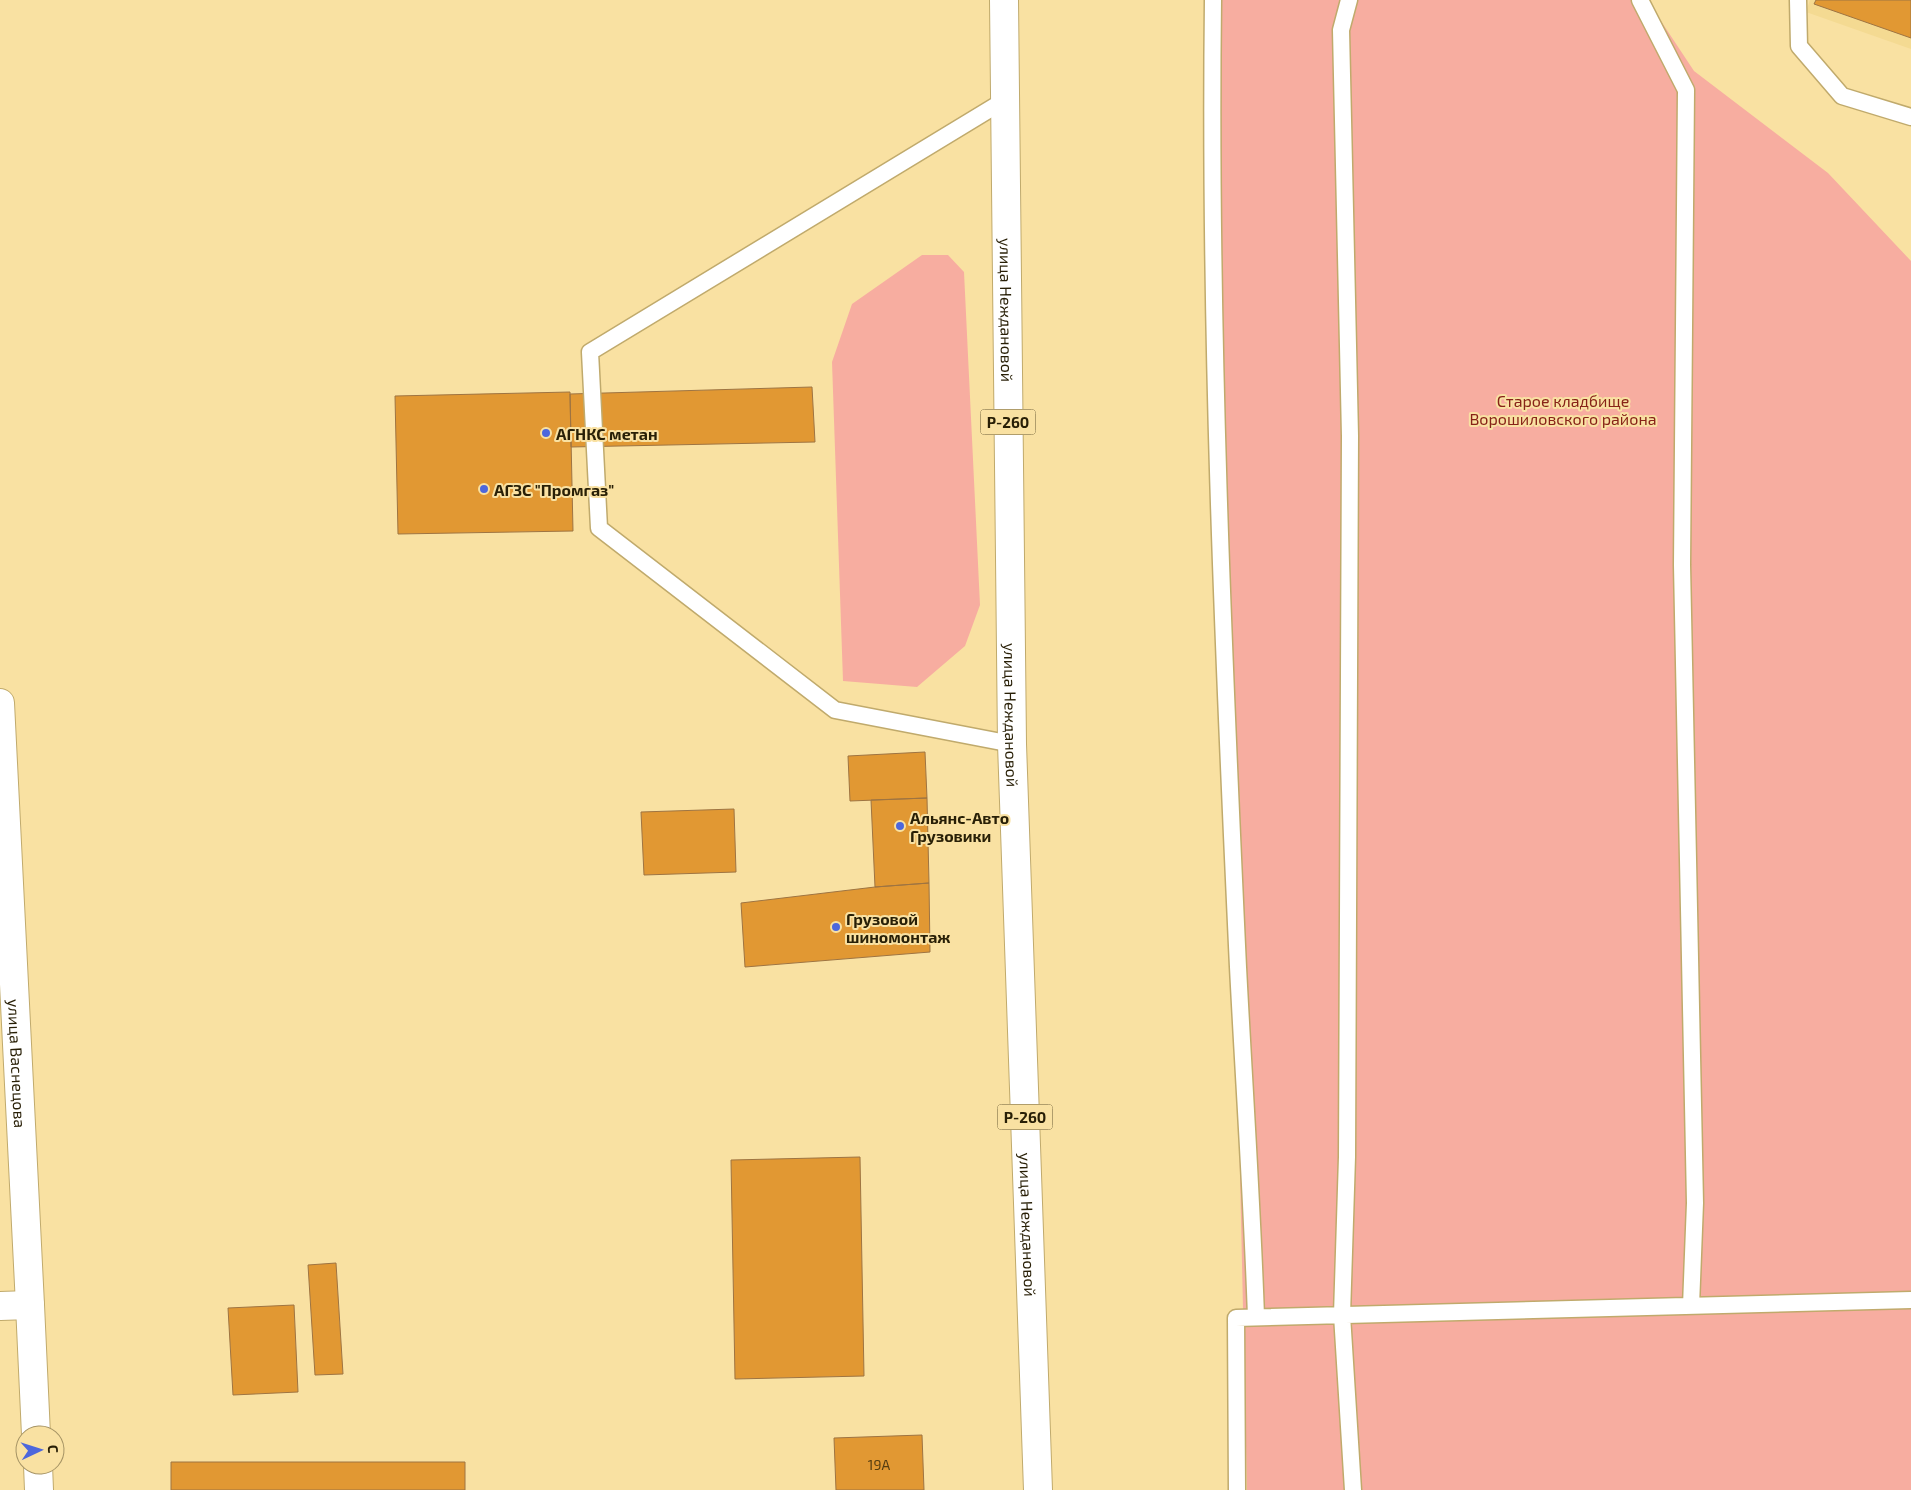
<svg xmlns="http://www.w3.org/2000/svg" width="1911" height="1490" viewBox="0 0 1911 1490" font-family="'Exo 2',sans-serif">
<style>
.built{fill:#f4da92}
.green{fill:#f7ada0}
.building{fill:#e19833;stroke:#9e7442}
.lines{fill:none;stroke-linecap:round;stroke-linejoin:round}
.lane-casing{stroke:#c0aa6c;stroke-width:19}
.street-casing{stroke:#c0aa6c;stroke-width:30}
.highway-casing{stroke:#c0aa6c;stroke-width:30}
.lane{stroke:#fff;stroke-width:16}
.street{stroke:#fff;stroke-width:28}
.highway{stroke:#fff;stroke-width:28}
.poi-dot{fill:#4d67dc;stroke:#f9e1a2;stroke-width:2}
.labels{text-anchor:middle;dominant-baseline:central;stroke-width:4;stroke-linejoin:round;paint-order:stroke}
.number-label{font-size:14px;fill:#563d11}
.shield{fill:#f9e1a2;stroke:#675935;stroke-width:1}
.shield-label{font-size:15px;font-weight:bold;fill:#281f06}
.street-label{font-size:16px;fill:#281f06;stroke:#f9e1a2}
.park-label{font-size:16px;fill:#872318;stroke:#f9e1a2}
.poi-label{font-size:16px;font-weight:bold;fill:#281f06;stroke:#f9e1a2;text-anchor:start}
</style>
<rect width="100%" height="100%" fill="#f9e1a2"/>
<!-- built -->
<path class="built" d="M1810 0H1911V49L1806 12Z"/>
<!-- green -->
<path class="green" d="M1206 0H1647L1694 71 1828 173 1911 261V1490H1247L1236 992 1204 149Z
M922 255H948L964 272 980 605 965 646 917 687 843 681 832 362 852 304Z"/>
<!-- building -->
<path class="building" d="M1816 0H1911V38L1814 4Z
M812 387 815 442 571 447 570 394Z
M570 392 573 531 398 534 395 396Z
M925 752 927 798 850 801 848 756Z
M927 798 929 883 875 887 871 800Z
M734 809 736 872 644 875 641 812Z
M929 883 930 952 745 967 741 903 875 887Z
M860 1157 864 1376 735 1379 731 1160Z
M336 1263 343 1374 315 1375 308 1265Z
M294 1305 298 1392 233 1395 228 1308Z
M922 1435 924 1490H836L834 1438Z
M171 1462H465V1490H171Z"/>
<g class="lines">
<defs>
<path id="lane" d="M1213 0C1209 322 1223 645 1238 967 1244 1084 1252 1200 1256 1317
M1349 0 1341 30 1350 436 1347 1157 1342 1315 1353 1490
M1640 0 1686 90 1682 565 1695 1203 1691 1306
M1798 0 1799 46 1842 96 1911 117
M1005 100 590 352 599 528 835 710 1012 744
M1237 1490 1236 1318 1911 1300"/>
<g id="street">
<path id="s1" d="M0 703 30 1305"/>
<path d="M0 1306 30 1305 36 1435"/>
<path d="M38 1465 39 1490"/>
</g>
<g id="highway">
<path id="s2" d="M1004 0 1012 744 1038 1490"/>
</g>
</defs>
<!-- lane casing -->
<use href="#lane" class="lane-casing"/>
<!-- street casing -->
<use href="#street" class="street-casing"/>
<!-- highway casing -->
<use href="#highway" class="highway-casing"/>
<!-- lane -->
<use href="#lane" class="lane"/>
<!-- street -->
<use href="#street" class="street"/>
<!-- highway -->
<use href="#highway" class="highway"/>
</g>
<!-- markers -->
<g class="poi-dot">
<circle cx="546" cy="433" r="5"/>
<circle cx="484" cy="489" r="5"/>
<circle cx="900" cy="826" r="5"/>
<circle cx="836" cy="927" r="5"/>
</g>
<g class="labels">
<!-- number labels -->
<g class="number-label">
<text x="879" y="1464">19А</text>
</g>
<!-- shield labels -->
<g class="shield">
<rect x="980.5" y="409.5" width="55" height="25" rx="4"/>
<rect x="997.5" y="1104.5" width="55" height="25" rx="4"/>
</g>
<g class="shield-label">
<text x="1008" y="422">Р-260</text>
<text x="1025" y="1117">Р-260</text>
</g>
<!-- street labels -->
<g class="street-label">
<text stroke="none"><textPath href="#s2" startOffset="310">улица Неждановой</textPath></text>
<text stroke="none"><textPath href="#s2" startOffset="715">улица Неждановой</textPath></text>
<text stroke="none"><textPath href="#s1" startOffset="361">улица Васнецова</textPath></text>
<text stroke="none"><textPath href="#s2" startOffset="1225">улица Неждановой</textPath></text>
</g>
<!-- park labels -->
<g class="park-label">
<text x="1563" y="400">Старое кладбище<tspan x="1563" dy="18">Ворошиловского района</tspan></text>
</g>
<!-- poi labels -->
<g class="poi-label">
<text x="556" y="433">АГНКС метан</text>
<text x="494" y="489">АГЗС "Промгаз"</text>
<text x="910" y="817">Альянс-Авто<tspan x="910" dy="18">Грузовики</tspan></text>
<text x="846" y="918">Грузовой<tspan x="846" dy="18">шиномонтаж</tspan></text>
</g>
</g>
<!-- north arrow -->
<g transform="translate(40 1450) rotate(86)"><circle r="24" fill="#f9e1a2" stroke="#a59364"/>
<path d="M0-4L9 19L0 12L-9 19Z" fill="#4d67dc"/>
<text y="-8" font-size="14" font-weight="bold" text-anchor="middle" fill="#281f06">С</text>
</g>
</svg>
